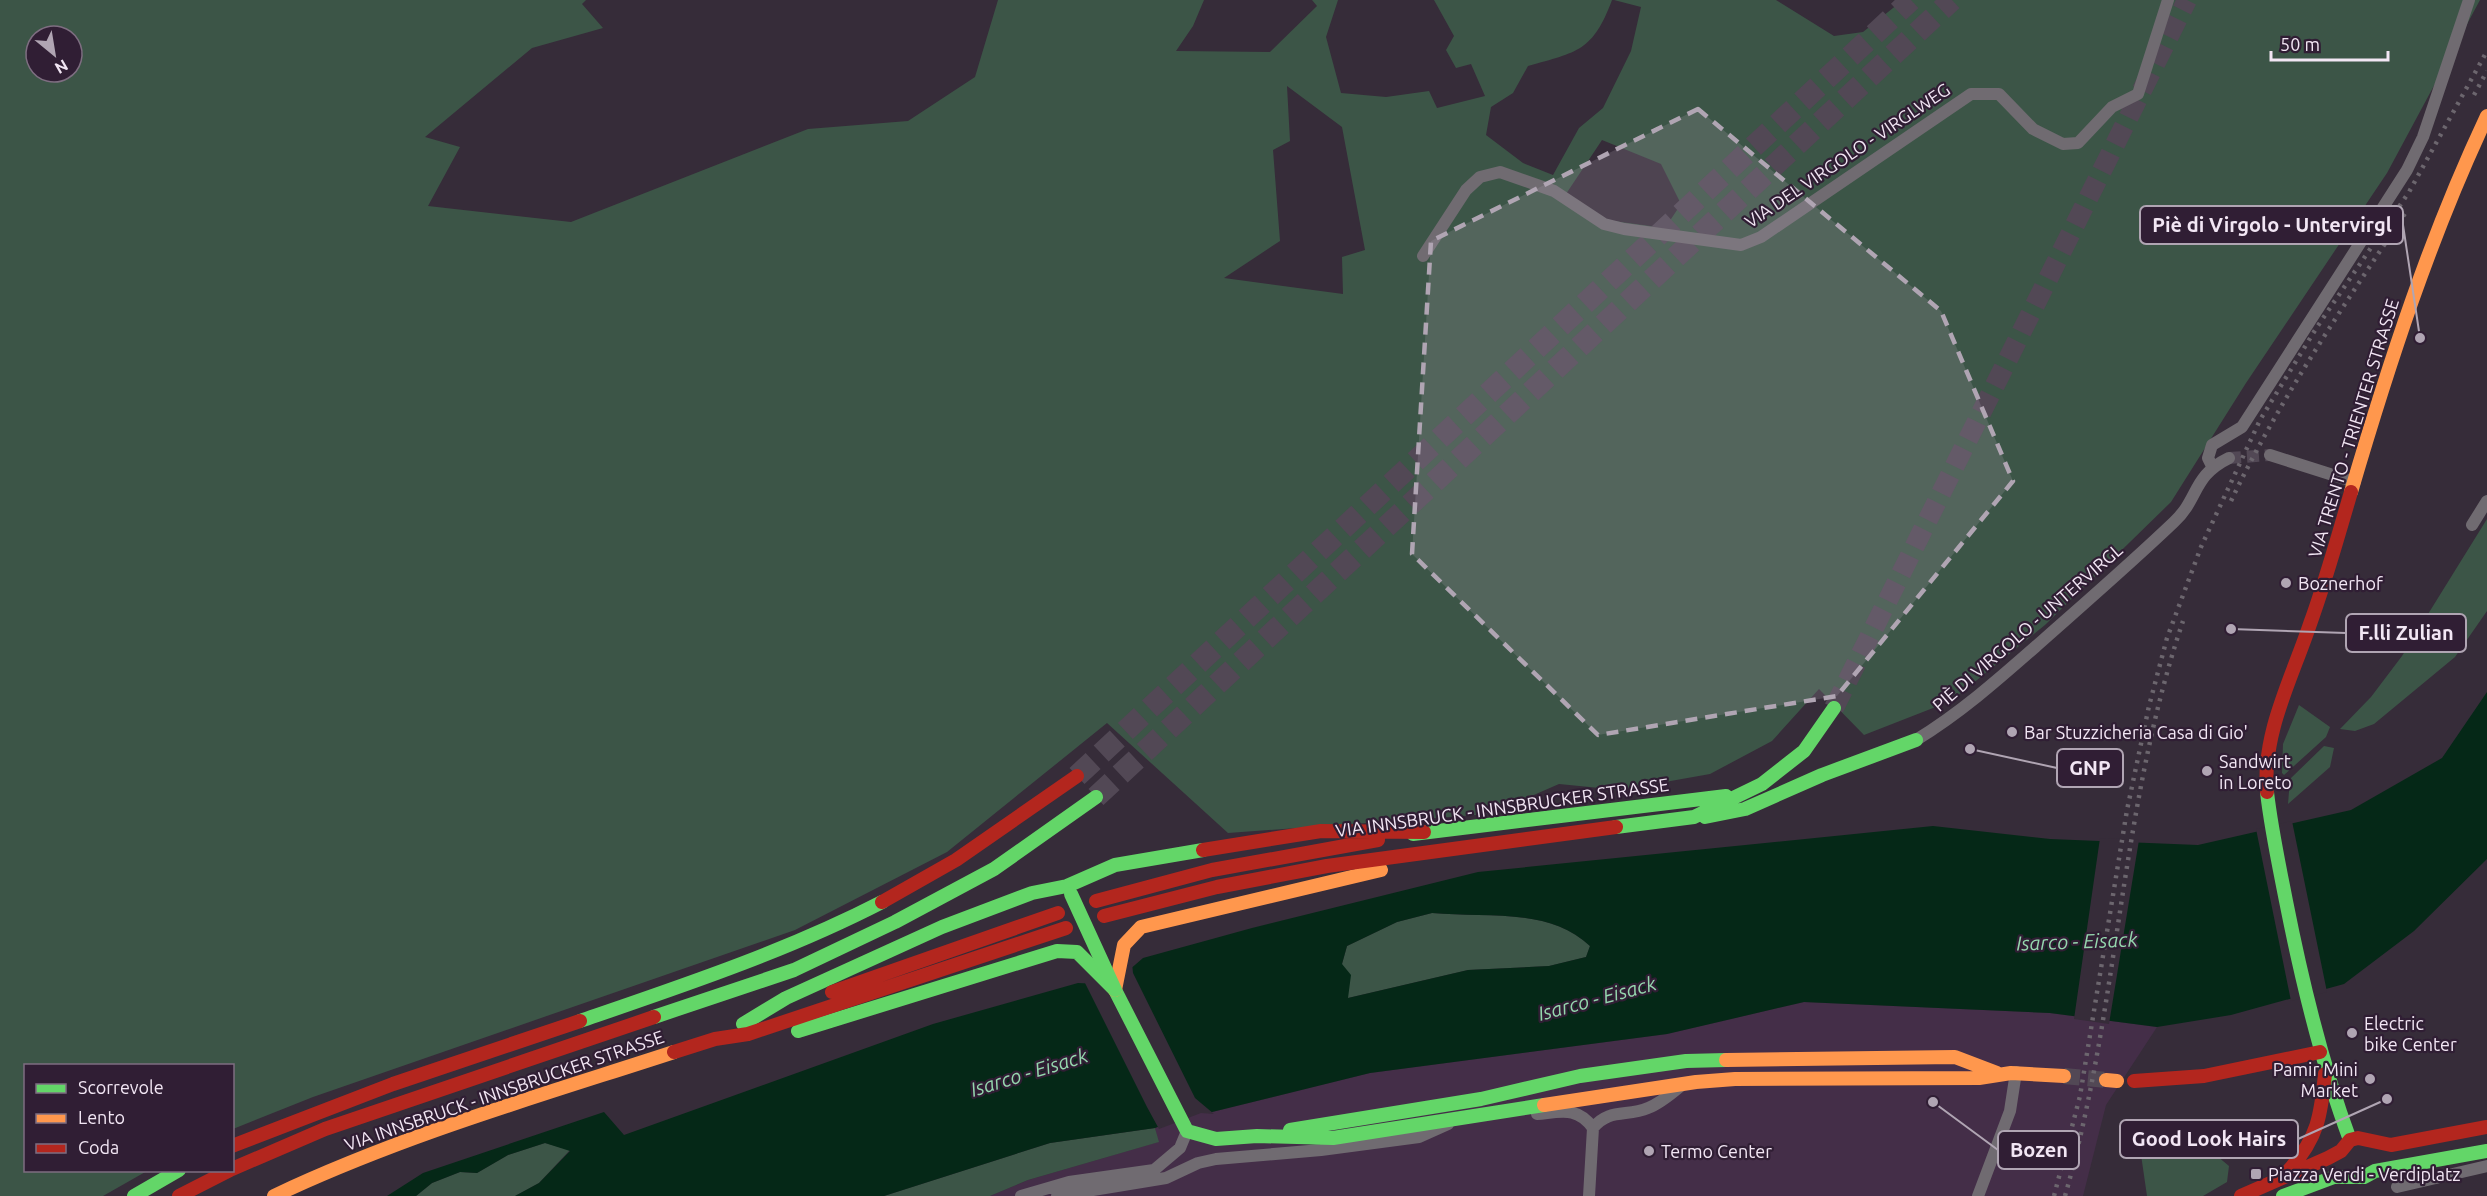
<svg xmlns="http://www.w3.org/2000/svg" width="2487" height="1196" viewBox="0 0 2487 1196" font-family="Ubuntu,sans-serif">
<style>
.built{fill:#442e48}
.green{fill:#3c5547;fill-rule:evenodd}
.water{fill:#052817;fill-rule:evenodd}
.pier{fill:#362c39}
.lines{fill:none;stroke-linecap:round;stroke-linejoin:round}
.street-tunnel{stroke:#524855;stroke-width:12;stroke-dasharray:12 6;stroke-linecap:butt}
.secondary-tunnel{stroke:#524855;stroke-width:16;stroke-dasharray:16 8;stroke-linecap:butt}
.primary-tunnel{stroke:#524855;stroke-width:20;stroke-dasharray:20 10;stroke-linecap:butt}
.highway-tunnel{stroke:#524855;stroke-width:22;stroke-dasharray:22 11;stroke-linecap:butt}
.street{stroke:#706b71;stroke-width:12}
.fast{stroke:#63d668;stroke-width:14}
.slow{stroke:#ff974d;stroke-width:14}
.jam{stroke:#b3261e;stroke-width:14}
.rail{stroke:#6c666e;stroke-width:4.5;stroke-dasharray:3 6;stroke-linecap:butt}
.fast-bridge{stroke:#63d668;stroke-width:14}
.marked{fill:#b0a5b3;fill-opacity:0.2;stroke:#b0a5b3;stroke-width:4.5;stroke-dasharray:12 8;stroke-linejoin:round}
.poi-dot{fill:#b0a5b3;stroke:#301e34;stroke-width:2}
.labels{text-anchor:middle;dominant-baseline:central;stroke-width:4.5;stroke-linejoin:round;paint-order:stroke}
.street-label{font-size:18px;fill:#f2e6f4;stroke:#301e34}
.poi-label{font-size:18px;fill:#f2e6f4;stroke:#301e34;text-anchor:start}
.water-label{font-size:20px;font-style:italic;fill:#95d7ae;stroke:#301e34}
.leader{fill:none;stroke:#b0a5b3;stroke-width:2}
.callout-dot{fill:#b0a5b3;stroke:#301e34;stroke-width:2}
.callout{fill:#301e34;stroke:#b0a5b3;stroke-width:2}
.callout-label{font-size:20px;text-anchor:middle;font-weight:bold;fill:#f2e6f4}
</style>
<rect width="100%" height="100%" fill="#362c39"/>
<!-- built -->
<path class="built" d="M1804 1002 2050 1013 2157 1027 2106 1105 2083 1196H990L1028 1180 1158 1142 1155 1128 1200 1110 1212 1112 1370 1073 1667 1034Z"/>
<!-- green -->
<path class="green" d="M0 0H586L582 4 603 28 532 48 425 137 460 147 428 206 571 222 808 129 908 121 975 77 998 0H1204L1193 26 1176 51 1270 52 1317 6 1312 0H1338L1326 37 1341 93 1386 97 1429 91 1437 108 1485 96 1471 64 1456 68 1446 50 1454 36 1434 0H1612C1593 51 1578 52 1528 66L1513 93 1491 107 1486 135 1523 163 1553 175 1579 128 1603 108 1631 51 1641 7 1614 0H1776L1834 36 1863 32 1903 0H2480L2387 173 2246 383 2171 502 2045 625 1951 701 1864 735 1819 689 1772 741 1710 774 1620 790 1559 784 1490 814 1228 833 1107 723 947 852 795 930 313 1097 233 1129 232 1066H26V1170L147 1171 103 1196H0ZM36 36H72V72H36ZM1287 86 1342 127 1365 250 1342 257 1343 294 1224 278 1280 241 1273 150 1290 141ZM1602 140 1661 164 1681 204 1665 228 1606 220 1566 194Z
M2487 519V611L2455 657 2374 724 2355 731 2340 729 2371 697 2402 656Z
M2299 705 2330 727 2326 737 2284 775 2282 773 2283 744Z
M2324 746 2334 748 2330 767 2288 804 2290 779Z
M1432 913C1484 918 1549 907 1590 946L1586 957 1549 966 1468 970 1348 998 1342 964 1347 946 1397 922Z
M1155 1128 1159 1142 1028 1180 990 1196H884L1050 1143Z
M2138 1134 2167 1135 2199 1141 2229 1166 2227 1182 2203 1196H2147Z
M545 1143 570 1150 539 1183 515 1196H416L432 1183 460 1172 477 1173 508 1155Z"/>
<!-- water -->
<path class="water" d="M2487 692V859L2414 931 2344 984 2231 1015 2157 1027 2050 1013 1804 1002 1667 1034 1370 1073 1212 1112 1200 1110 1155 1128 1050 1143 884 1196H515L539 1183 570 1151 545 1143 508 1155 477 1173 460 1172 432 1183 416 1196H387L423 1173 604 1112 624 1135 933 1024 1078 983 1099 984 1128 971 1143 958 1252 928 1478 872 1933 826 2050 839 2198 845 2351 810 2442 758ZM1432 913C1484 918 1549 907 1590 946L1586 957 1549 966 1468 970 1348 998 1351 975 1342 964 1347 946 1397 922Z"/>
<!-- pier -->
<path class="pier" d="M2292 821 2327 992 2291 1001 2256 829Z
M2100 838 2139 840 2109 1024 2074 1019Z
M1132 963 1133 973 1195 1098 1214 1114 1201 1113 1159 1129 1147 1107 1084 981H1098Z"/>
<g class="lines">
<!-- street-tunnel -->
<path class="street-tunnel" d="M2229 458 2270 455"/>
<!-- secondary-tunnel -->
<path class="secondary-tunnel" d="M2064 1076 2106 1080"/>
<!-- primary-tunnel -->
<path class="primary-tunnel" d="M1834 708 2187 0"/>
<!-- highway-tunnel -->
<path class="highway-tunnel" d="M1077 776 1911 0
M1096 797 1952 0"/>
<!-- street -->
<path class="street" d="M1423 256 1466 190 1480 177 1500 172 1554 191 1604 224 1624 229 1741 245 1761 237 1971 94H1999L2033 129 2063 144 2078 143 2112 107 2138 94 2168 0
M2270 455 2355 482
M2212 466 2208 458 2212 445 2242 427 2407 170 2423 137 2469 0
M2472 525 2487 501
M1916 740C1962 712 2001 677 2042 641 2086 602 2131 563 2174 522 2199 499 2192 476 2229 458
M1537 1114C1561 1112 1577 1106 1593 1128
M1593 1128C1609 1108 1627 1117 1648 1108 1661 1103 1672 1093 1683 1084
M2397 1187 2487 1166
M1021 1196 1069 1182 1154 1170 1180 1148 1187 1131
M1057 1196 1166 1178 1198 1163 1216 1159 1321 1150 1419 1137 1448 1124
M1589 1196 1593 1128
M1978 1196 2010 1111 2016 1072"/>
<!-- fast -->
<path class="fast" d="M2267 792C2271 828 2279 865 2286 901 2302 982 2321 1062 2350 1140
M1705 817 1745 809 1822 775 1916 740
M1616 827 1694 817 1762 784 1804 751 1834 708
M1413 834 1726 796
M1115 990 1187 1131 1216 1139 1257 1136 1333 1138 1544 1105
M654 1017 794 970 895 922 994 869 1096 797
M580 1021C682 986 787 951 882 902
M743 1024 786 998 942 927 1032 893 1067 886 1115 865 1203 850
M798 1031 1057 951 1077 952 1115 990
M1290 1130 1481 1099 1580 1076 1686 1061 1726 1060
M134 1196 179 1170
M2283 1196 2334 1177H2364L2375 1171 2487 1151"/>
<!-- slow -->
<path class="slow" d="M2351 492C2389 363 2430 237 2487 116
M1115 990 1124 945 1141 927 1381 870
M1726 1060 1955 1057 1997 1073
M2106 1080 2117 1081
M1544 1105 1696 1082 1735 1079 1979 1078 2011 1073 2064 1076
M274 1196C403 1135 539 1096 674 1052"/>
<!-- jam -->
<path class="jam" d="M2267 792C2262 733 2292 678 2310 624 2326 580 2338 536 2351 492
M1203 850 1321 831 1424 832
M1096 901 1212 870 1378 840
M882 902 956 860 1077 776
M1104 916 1217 887 1327 866 1616 827
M832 992 1058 913
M674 1052 715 1039 748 1034 1066 928
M2134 1081 2204 1076 2320 1052
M232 1146 393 1084 580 1021
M232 1169 325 1129 654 1017
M2289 1170C2318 1138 2321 1115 2325 1074
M179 1196 230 1170
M2241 1196 2328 1158 2341 1151 2350 1140 2358 1138 2391 1145 2487 1127"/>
<!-- rail -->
<path class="rail" d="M2474 95 2487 71
M2231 501C2280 398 2345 304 2408 209
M2054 1196 2080 1096 2127 810 2149 706 2167 638 2201 547 2260 420 2317 327 2409 192 2487 51
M2065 1196C2119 1007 2120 807 2183 621"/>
<!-- fast-bridge -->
<path class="fast-bridge" d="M1071 894 1115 990"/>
</g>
<!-- marked area -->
<path class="marked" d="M1698 109 1941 311 2013 481 1837 696 1598 735 1412 554 1431 241Z"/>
<!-- markers -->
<g class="poi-dot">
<circle cx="2286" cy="583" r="6"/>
<circle cx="2012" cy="732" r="6"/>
<circle cx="2207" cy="771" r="6"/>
<circle cx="2352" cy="1033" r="6"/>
<circle cx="2370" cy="1079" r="6"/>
<circle cx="1649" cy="1151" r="6"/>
<rect x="2250" y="1168" width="12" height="12" rx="3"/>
</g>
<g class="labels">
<!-- street labels -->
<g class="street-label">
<text transform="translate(1847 155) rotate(-34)">VIA DEL VIRGOLO - VIRGLWEG</text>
<text transform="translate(2353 428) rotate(-73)">VIA TRENTO - TRIENTER STRASSE</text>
<text transform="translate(2027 627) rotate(-41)">PIÈ DI VIRGOLO - UNTERVIRGL</text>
<text transform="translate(1502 807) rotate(-8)">VIA INNSBRUCK - INNSBRUCKER STRASSE</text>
<text transform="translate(504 1090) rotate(-19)">VIA INNSBRUCK - INNSBRUCKER STRASSE</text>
</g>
<!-- poi labels -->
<g class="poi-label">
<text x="2298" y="583">Boznerhof</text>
<text x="2024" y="732">Bar Stuzzicheria Casa di Gio'</text>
<text x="2219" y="761">Sandwirt<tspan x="2219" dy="21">in Loreto</tspan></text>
<text x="2364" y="1023">Electric<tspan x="2364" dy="21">bike Center</tspan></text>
<text x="2358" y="1069" text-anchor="end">Pamir Mini<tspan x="2358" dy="21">Market</tspan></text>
<text x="1661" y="1151">Termo Center</text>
<text x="2268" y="1174">Piazza Verdi - Verdiplatz</text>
</g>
<!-- water labels -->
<g class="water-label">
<text transform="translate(2077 941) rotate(-2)">Isarco - Eisack</text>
<text transform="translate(1597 998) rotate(-15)">Isarco - Eisack</text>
<text transform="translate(1029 1072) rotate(-17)">Isarco - Eisack</text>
</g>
</g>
<!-- callouts -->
<path class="leader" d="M2420 338L2403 225M2231 629L2346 633M1970 749L2057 768M2387 1099L2298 1139M1933 1102L1998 1150"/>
<g class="callout-dot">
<circle cx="2420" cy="338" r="6"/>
<circle cx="2231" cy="629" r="6"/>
<circle cx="1970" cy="749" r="6"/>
<circle cx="2387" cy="1099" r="6"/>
<circle cx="1933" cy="1102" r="6"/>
</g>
<g class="callout">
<rect x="2140" y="206" width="263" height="38" rx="6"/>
<rect x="2346" y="614" width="120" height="38" rx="6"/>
<rect x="2057" y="749" width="66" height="38" rx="6"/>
<rect x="2120" y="1120" width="178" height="38" rx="6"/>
<rect x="1998" y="1131" width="81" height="38" rx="6"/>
</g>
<g class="callout-label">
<text x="2272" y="232">Piè di Virgolo - Untervirgl</text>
<text x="2406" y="640">F.lli Zulian</text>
<text x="2090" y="775">GNP</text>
<text x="2209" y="1146">Good Look Hairs</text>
<text x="2039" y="1157">Bozen</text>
</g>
<!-- legend -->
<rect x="24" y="1064" width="210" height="108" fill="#301e34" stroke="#7e6e81" stroke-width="1.5"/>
<rect x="36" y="1084" width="30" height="9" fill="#63d668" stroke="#7e6e81" stroke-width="1.5"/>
<text x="78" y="1094" font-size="18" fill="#f2e6f4">Scorrevole</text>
<rect x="36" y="1114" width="30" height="9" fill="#ff974d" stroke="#7e6e81" stroke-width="1.5"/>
<text x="78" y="1124" font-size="18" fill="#f2e6f4">Lento</text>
<rect x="36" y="1144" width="30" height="9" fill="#b3261e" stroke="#7e6e81" stroke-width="1.5"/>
<text x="78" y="1154" font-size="18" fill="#f2e6f4">Coda</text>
<!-- north arrow -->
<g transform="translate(54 54) rotate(150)"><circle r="28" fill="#301e34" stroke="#7e6e81" stroke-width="1.5"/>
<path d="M0-4.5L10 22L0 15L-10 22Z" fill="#b0a5b3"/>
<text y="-9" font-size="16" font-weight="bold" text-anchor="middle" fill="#f2e6f4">N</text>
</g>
<!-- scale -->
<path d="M2271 51v9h117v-9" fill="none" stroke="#f2e6f4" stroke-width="3"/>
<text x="2280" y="51" font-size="18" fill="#f2e6f4" stroke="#301e34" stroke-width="4.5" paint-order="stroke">50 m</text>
</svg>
